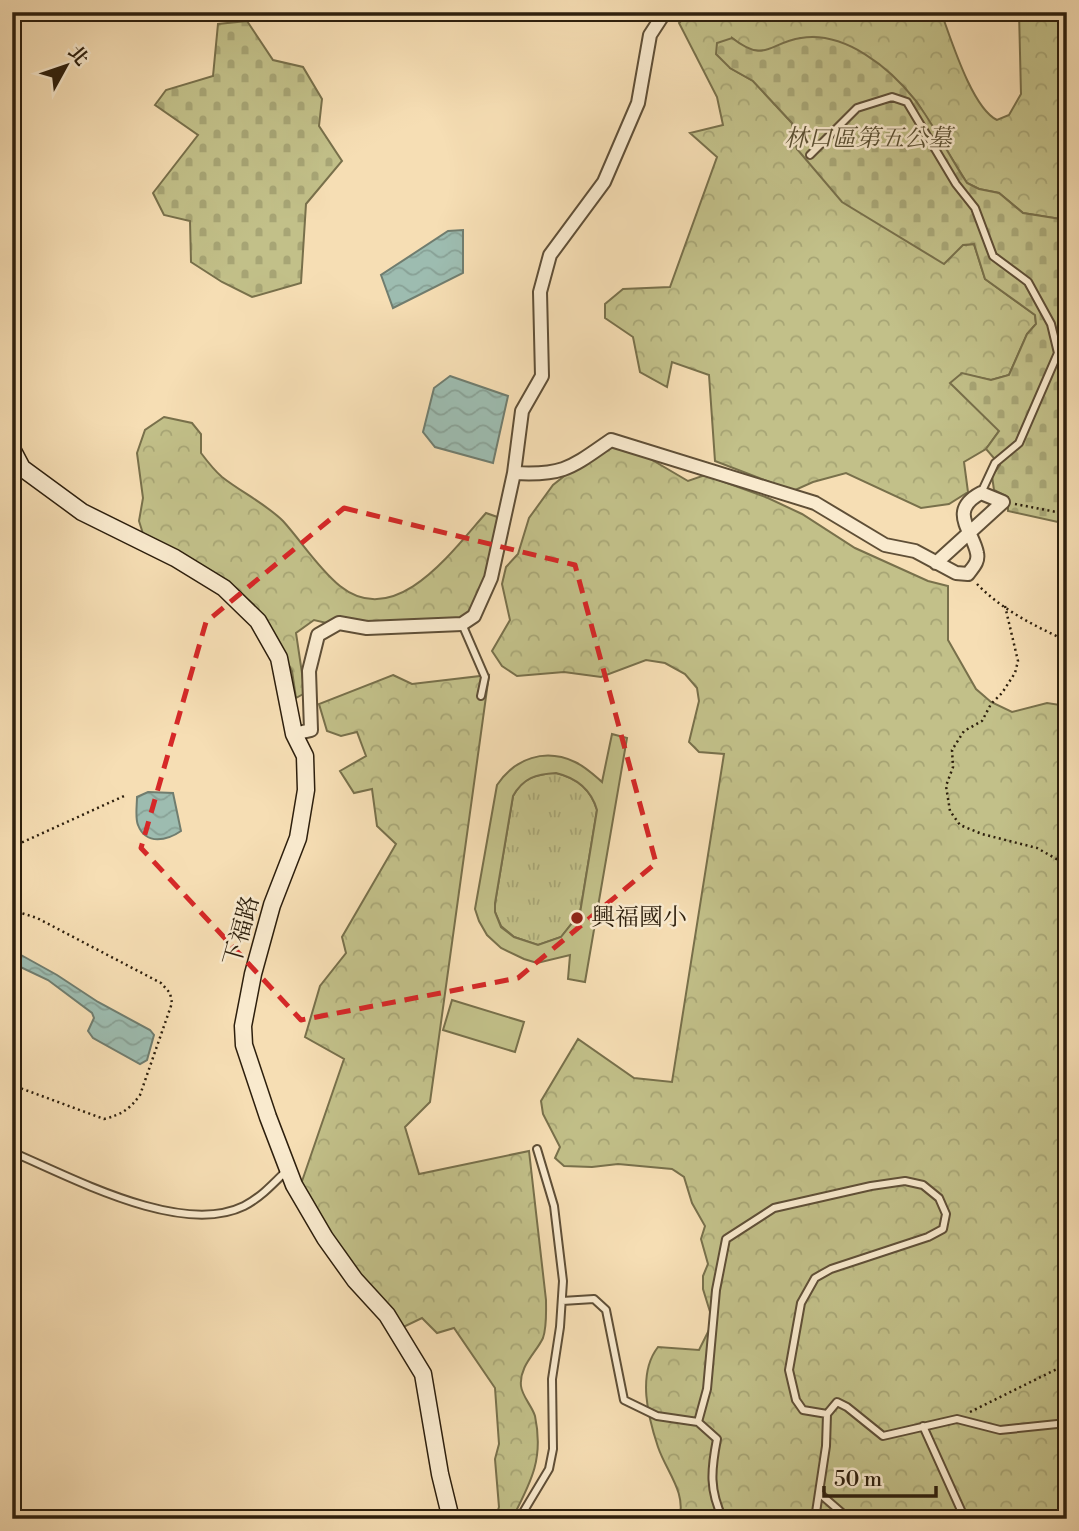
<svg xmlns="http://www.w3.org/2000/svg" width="1079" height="1531" viewBox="0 0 1079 1531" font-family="'Libre Bodoni','Noto Serif TC',serif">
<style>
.grass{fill:url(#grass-tufts);stroke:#78704b;stroke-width:2}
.forest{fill:url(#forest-crowns);stroke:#78704b;stroke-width:2}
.cemetery{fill:url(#cemetery-stones);stroke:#78704b;stroke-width:2}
.pitch{fill:#c2c089;stroke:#78704b;stroke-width:2;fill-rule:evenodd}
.water{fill:url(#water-waves);stroke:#707d6f;stroke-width:2}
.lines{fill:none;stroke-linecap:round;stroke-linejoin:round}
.service-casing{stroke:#5f4f37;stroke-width:10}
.minor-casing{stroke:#5f4f37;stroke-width:16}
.secondary-casing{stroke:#2d1f0d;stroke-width:19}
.path{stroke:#2d1f0d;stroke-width:2.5;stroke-dasharray:2 3.5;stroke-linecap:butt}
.service{stroke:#f9eace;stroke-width:6}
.minor{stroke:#f9eace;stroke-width:12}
.secondary{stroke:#f9eace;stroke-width:16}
.marked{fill:none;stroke:#d62828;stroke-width:5;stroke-dasharray:14 9;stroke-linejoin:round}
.poi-dot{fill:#8f2418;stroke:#f9eace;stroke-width:2.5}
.labels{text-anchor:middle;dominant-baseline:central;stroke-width:5;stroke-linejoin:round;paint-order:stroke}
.park-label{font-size:24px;font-style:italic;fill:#5a4f32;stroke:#f9eace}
.poi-label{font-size:24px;fill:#2d1f0d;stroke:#f9eace;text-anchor:start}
.street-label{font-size:24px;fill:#2d1f0d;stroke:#f9eace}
</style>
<defs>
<pattern id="grass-tufts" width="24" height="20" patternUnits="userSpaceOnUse" patternTransform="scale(1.75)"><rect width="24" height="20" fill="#c2c089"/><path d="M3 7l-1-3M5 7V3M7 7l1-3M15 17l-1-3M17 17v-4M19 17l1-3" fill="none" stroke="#a7a575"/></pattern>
<pattern id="forest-crowns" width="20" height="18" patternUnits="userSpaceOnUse" patternTransform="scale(1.75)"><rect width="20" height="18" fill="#c2c089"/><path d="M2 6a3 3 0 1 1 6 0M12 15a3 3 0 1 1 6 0" fill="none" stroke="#a7a575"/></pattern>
<pattern id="cemetery-stones" width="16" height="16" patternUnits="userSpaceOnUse" patternTransform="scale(1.75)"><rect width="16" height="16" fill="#c2c089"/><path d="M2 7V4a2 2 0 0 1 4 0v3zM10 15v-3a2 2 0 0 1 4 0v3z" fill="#a7a575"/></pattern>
<pattern id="water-waves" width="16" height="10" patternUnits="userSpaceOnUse" patternTransform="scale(1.75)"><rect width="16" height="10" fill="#9dbcb0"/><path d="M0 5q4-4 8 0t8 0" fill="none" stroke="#88a196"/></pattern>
</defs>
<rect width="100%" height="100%" fill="#f6deb4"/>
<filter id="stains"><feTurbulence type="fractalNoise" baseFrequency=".00286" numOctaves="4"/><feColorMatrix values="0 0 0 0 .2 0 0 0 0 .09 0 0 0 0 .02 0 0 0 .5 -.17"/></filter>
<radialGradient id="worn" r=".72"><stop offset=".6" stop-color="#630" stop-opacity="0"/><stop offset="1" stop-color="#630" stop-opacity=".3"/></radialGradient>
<!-- grass -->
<path class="grass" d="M556 773C577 778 591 789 597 810L580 913 561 937 538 945 514 937 501 926 495 912V903L513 796C523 778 535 774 556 773Z"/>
<!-- forest -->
<path class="forest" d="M690 12H941C951 39 972 108 997 120L1009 115 1021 94 1019 12H1067V220L1023 213 999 193 979 189 967 183 917 102 903 86 829 40 801 38 766 51 748 50 732 38 730 68 753 81 792 123 797 149 963 245 974 244 985 279 1035 315 1036 324 1027 334 1009 375 991 380 962 374 999 431 986 449 964 462 968 492 949 504 921 508 846 473 813 482 793 491 715 461 709 375 672 362 667 387 640 372 633 337 605 318V304L623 289 670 287 717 157 690 133 723 125 717 97 679 23Z
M164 417 192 423 201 434V453C207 461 214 470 222 477 241 492 266 504 283 521 302 542 318 568 340 586 396 631 453 550 486 513L503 519 480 613 465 623 365 632 314 620 296 633 305 693 296 698 292 671 270 630 144 537 139 521 143 498 137 453 145 430Z
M615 447 635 450 688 481 705 475 768 498 802 514 855 548 928 581 948 586V640L976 689 991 702 1012 712 1047 703 1067 706V1519H679C687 1493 666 1471 658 1447 648 1417 637 1374 658 1347L699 1350 710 1328 711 1315 703 1289V1276L708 1264 701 1239 705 1226 692 1203 684 1177 672 1169 618 1164 592 1167 564 1166 555 1158 560 1147 543 1114 541 1101 578 1039 634 1078 672 1082 724 754 699 752 689 742 699 701 697 688 685 674 665 663 646 660 601 677 564 672 517 676 502 666 492 651 510 620 502 584 506 567 518 554 529 518 553 485 596 451Z
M393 675 412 684 489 675 430 1102 405 1127 419 1174 529 1151 546 1300C546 1312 547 1326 543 1338 536 1353 519 1366 521 1386 522 1396 532 1406 535 1416 544 1459 531 1482 512 1519H495L499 1507 495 1459 499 1444 495 1388 454 1328 437 1333 422 1318 393 1332 300 1187 344 1059 305 1037 320 986 346 953 342 937 396 844 377 826 372 789 354 793 340 771 366 756 357 732 341 736 327 731 319 704Z"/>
<!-- cemetery -->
<path class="cemetery" d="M247 21 273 60 303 67 322 99 319 126 342 161 306 204 301 283 252 297 222 282 191 262 190 221 164 215 153 193 198 135 155 105 166 90 213 76 218 24Z
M732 38C766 64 768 43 801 38 845 31 890 68 915 100 935 126 949 156 967 183L979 189 999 193 1023 213 1067 220V524L1008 511V497L994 490 992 476 1000 465 986 449 999 431 950 383 962 373 991 380 1009 375 1027 334 1036 324 1035 315 985 279 974 244 963 245 944 264 842 202 797 149 792 123 753 81 730 68 716 54 717 43Z"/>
<!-- pitch -->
<path class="pitch" d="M612 734 627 738 585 982 568 979 570 955 537 963 524 959 501 948 487 935 479 921 475 909 497 785C515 758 545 748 575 762 586 767 594 775 602 782ZM556 773C577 778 591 789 597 810L580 913 561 937 538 945 514 937 501 927 495 912V903L513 796C523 778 536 774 556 773Z
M452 1000 524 1022 515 1052 443 1030Z"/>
<!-- water -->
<path class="water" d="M463 230V273L393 308 381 275 448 231Z
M450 376 508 396 493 463 435 447 423 432 434 388Z
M148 792 173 793 181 831C168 840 146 846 138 825 135 818 137 805 137 797Z
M12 950 57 975 98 1002 150 1030 154 1035 147 1060 140 1064 93 1038 88 1031 94 1018 92 1013 48 980 12 963Z"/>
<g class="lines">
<defs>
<path id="service" d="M810 155 857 108 892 97 907 102 956 184 975 208 993 256 1028 282 1051 324 1058 353 1019 443 995 463 981 493
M462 624 485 677 481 696
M12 1152C71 1177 181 1237 244 1206 260 1198 273 1184 286 1171
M562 1301 594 1299 606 1310 624 1400 657 1416 698 1422 717 1439C711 1470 709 1490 723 1519
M698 1422 707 1389 716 1290 726 1239 774 1208 871 1186 905 1181 923 1185 939 1198 946 1214 943 1229 928 1237 831 1269 815 1278 801 1303 789 1370 796 1400 803 1410 827 1414
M923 1426 965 1519
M819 1493 849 1519
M519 1519 549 1469 553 1449 552 1379 560 1327 563 1281 554 1206 537 1149
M815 1519 826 1446 827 1414 837 1402 847 1407 883 1436 957 1419 1000 1430 1067 1423"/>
<path id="minor" d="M514 473C564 476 572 467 611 440L815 503 885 545 915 551 956 573 968 574C973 567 979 562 977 553 973 531 947 511 981 493L1003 502 936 563
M294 734 311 730 309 671 318 635 339 623 367 628 462 624 474 616 491 578 514 473 522 411 542 376 540 292 550 255 604 182 638 103 650 35 665 12"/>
<path id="secondary" d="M12 449 22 468 82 512 175 558 224 588 258 621 279 658 294 734 305 756 306 790 298 838 272 905 253 974 243 1026 244 1045 268 1117 294 1185 325 1238 355 1280 387 1315 423 1374 440 1474 451 1519"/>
</defs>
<!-- service casing -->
<use href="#service" class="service-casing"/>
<!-- minor casing -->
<use href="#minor" class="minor-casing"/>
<!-- secondary casing -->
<use href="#secondary" class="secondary-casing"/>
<!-- path -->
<path class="path" d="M1015 504 1067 514
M977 584C1002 610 1035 626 1067 641
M1005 606 1018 661 1015 673 1002 693 991 704 982 721 964 731 952 750 953 767 946 786 950 811 960 825 982 834 1037 848 1067 865
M12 847 124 796
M12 910 37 918 161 983 170 993 172 1003 140 1095C130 1109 121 1115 104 1119L12 1085
M970 1412 1067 1364"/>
<!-- service -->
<use href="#service" class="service"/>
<!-- minor -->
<use href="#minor" class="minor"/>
<!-- secondary -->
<use href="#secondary" class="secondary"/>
</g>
<!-- marked area -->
<path class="marked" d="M344 508 575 565 656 863 518 978 301 1020 141 848 206 622Z"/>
<!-- markers -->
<circle class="poi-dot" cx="577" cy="918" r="7"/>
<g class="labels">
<!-- park labels -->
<g class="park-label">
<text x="868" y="139">林口區第五公墓</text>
</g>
<!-- poi labels -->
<g class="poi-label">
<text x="591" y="918">興福國小</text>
</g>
<!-- street labels -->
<g class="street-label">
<text transform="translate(242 931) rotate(-74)">下福路</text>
</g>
</g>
<!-- margin -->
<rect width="1079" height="1531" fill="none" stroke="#f6deb4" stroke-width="42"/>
<rect x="14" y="14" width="1051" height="1503" fill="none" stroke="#2d1f0d" stroke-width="3.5"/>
<rect x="21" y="21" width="1037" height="1489" fill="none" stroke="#2d1f0d" stroke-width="2"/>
<!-- north arrow -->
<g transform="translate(66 66) rotate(50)" stroke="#f9eace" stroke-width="5" paint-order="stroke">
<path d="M0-5L12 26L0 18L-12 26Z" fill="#2d1f0d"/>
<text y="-10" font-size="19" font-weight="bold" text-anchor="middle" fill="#2d1f0d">北</text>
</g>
<!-- scale -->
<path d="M824 1486v10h112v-10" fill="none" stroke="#2d1f0d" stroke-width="3.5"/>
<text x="834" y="1486" font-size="21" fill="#2d1f0d" stroke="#f9eace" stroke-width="5" paint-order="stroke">50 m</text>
<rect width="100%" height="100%" filter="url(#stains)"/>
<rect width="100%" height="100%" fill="url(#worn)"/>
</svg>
